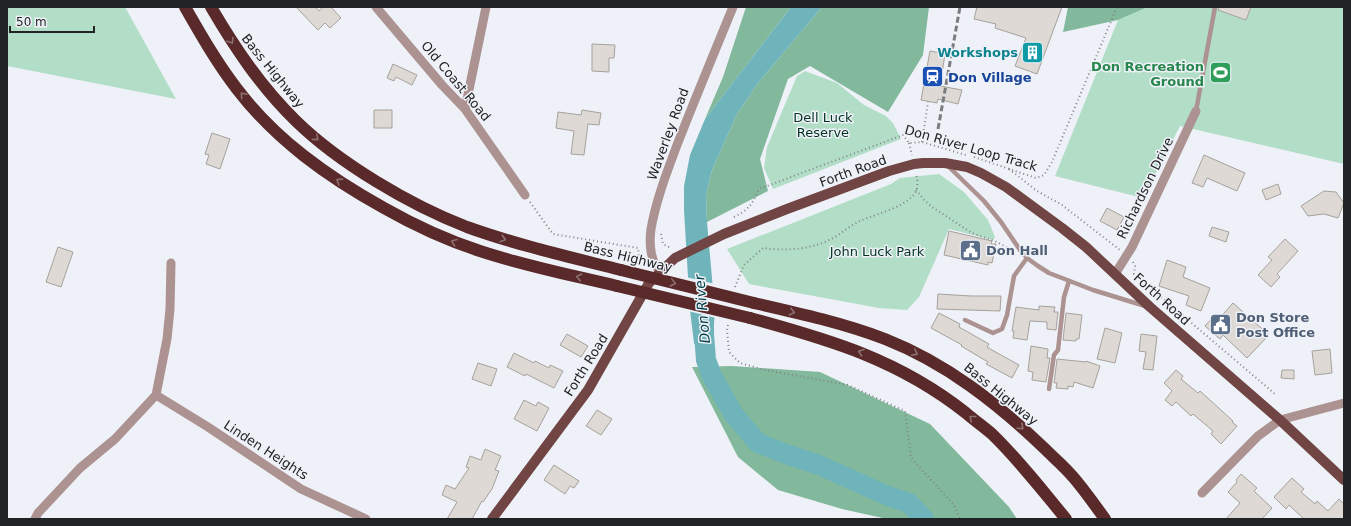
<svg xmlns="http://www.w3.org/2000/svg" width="1351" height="526" viewBox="0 0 1351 526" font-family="'DejaVu Sans',sans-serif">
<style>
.green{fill:#b2dec7}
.forest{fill:#82b99d}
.water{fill:#6fb3bb}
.pier{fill:#eef1f7}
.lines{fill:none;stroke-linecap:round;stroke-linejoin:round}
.river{stroke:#6fb3bb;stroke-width:20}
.building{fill:#ded9d4;stroke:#a6a19c}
.path{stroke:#828487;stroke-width:2;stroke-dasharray:1 3;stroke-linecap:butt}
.service{stroke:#ac9291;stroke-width:4.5}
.minor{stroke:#ac9291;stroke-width:9}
.primary{stroke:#704544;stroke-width:10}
.motorway{stroke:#592a29;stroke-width:12}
.rail{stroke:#7a7c7f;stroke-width:3;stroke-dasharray:6 3;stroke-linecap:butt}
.motorway-bridge{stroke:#592a29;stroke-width:12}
.oneway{stroke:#8d7071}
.labels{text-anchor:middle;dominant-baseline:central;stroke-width:3;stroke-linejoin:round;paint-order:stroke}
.culture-label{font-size:13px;font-weight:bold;fill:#0d838f;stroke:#eef1f7;text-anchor:end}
.leisure-label{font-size:13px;font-weight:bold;fill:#27864d;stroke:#eef1f7;text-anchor:end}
.street-label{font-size:13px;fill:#222325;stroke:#eef1f7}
.transit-label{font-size:13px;font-weight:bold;fill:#164399;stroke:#eef1f7;text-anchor:start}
.park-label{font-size:13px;fill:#033321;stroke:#eef1f7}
.service-label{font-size:13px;font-weight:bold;fill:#4e5e75;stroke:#eef1f7;text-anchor:start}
.water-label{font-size:14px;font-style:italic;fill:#004248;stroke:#eef1f7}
</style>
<rect width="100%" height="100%" fill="#eef1f7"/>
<!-- green -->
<path class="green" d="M7 7H125L176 99 7 66Z
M1148 7H1344V164L1180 126 1143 198 1055 176 1118 20Z
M805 71 837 83 864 105 886 116 893 123 901 139 773 189 764 168 767 147 797 76Z
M939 174 964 192 988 220 995 237 993 240 949 229 919 297 907 310 879 308 749 284 727 249 891 184 900 178Z"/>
<!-- forest -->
<path class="forest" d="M746 7H791L705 119 723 77Z
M822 7H929L923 55 888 112 810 66 788 79 760 159 768 191 707 222 706 194 712 170 737 114 758 83Z
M1068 7H1148L1118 20 1063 32Z
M732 366 820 372 930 424 1009 507 1017 519H887L842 509 778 490 738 457 692 367Z"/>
<!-- water -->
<path class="water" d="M791 7H822L758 83 737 114 712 170 706 194 707 222 715 312 714 323V346L706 360 694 343 690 310 684 210V186L690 155 705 119Z"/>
<!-- pier -->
<path class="pier" d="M686 277 715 284 717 311 716 318 688 311Z"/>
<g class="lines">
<!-- river -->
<path class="river" d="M704 334 706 360 712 376 734 415 758 443 786 454 819 465 888 496 909 503 924 519"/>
</g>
<!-- building -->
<path class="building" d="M296 7H315L319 11 323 7H331L341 18 330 28 325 23 318 30Z
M977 7H1062L1037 74 1015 66 1026 38 995 28 996 24 974 19Z
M1219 7H1251L1246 20 1218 10Z
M592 44 615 45 614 58H609V72L592 71Z
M930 51 945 54 940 86 962 90 958 104 938 99 937 103 921 100Z
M393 64 417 75 412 85 396 77 394 81 387 78Z
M374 110H392V128H374Z
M582 110 601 113 599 125 588 124 584 155 571 154 574 131 556 128 558 112 581 115Z
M212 133 230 139 220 169 206 164 209 155 205 154Z
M1204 155 1245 173 1237 191 1207 178 1203 187 1192 183Z
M1278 184 1281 194 1266 200 1262 190Z
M1324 191 1336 192 1344 203 1338 218 1324 214 1308 216 1301 206Z
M1107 208 1124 217 1117 230 1100 221Z
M1212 227 1229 232 1226 242 1209 236Z
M949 231 992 241 991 244H996L992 263 988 262V265L944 255Z
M1285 239 1298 251 1277 274 1280 277 1271 287 1258 275 1272 260 1268 257Z
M58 247 73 252 61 287 46 282Z
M1167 260 1186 267 1183 277 1210 288 1201 311 1186 305 1189 296 1159 286Z
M938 294 971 296H1001L1000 311 937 309Z
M1233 303 1269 335 1247 358 1223 335 1220 339 1205 326 1213 317 1217 321Z
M1039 306 1055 307 1054 312H1058L1056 330 1047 329V322L1030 321 1027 340 1013 338 1014 331H1012L1016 307 1039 310Z
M939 313 960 324 959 327 989 344 987 347 992 350 1019 365 1012 378 986 364 988 362 961 346 962 345 931 328Z
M1066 313 1082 315 1079 339H1076V341L1063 340Z
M1105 328 1122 333 1115 363 1097 359Z
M567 334 588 346 581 357 560 345Z
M1141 334 1157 336 1153 370 1143 369 1146 352 1139 351Z
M1031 346 1048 349 1047 358H1050L1046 382 1032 380 1033 372 1028 371Z
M1330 349 1332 373 1315 375 1312 351Z
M514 353 534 363 535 361 549 368 550 365 563 371 554 388 526 374 525 376 507 367Z
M1057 359 1086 362V361L1100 366 1093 388 1074 382 1073 387 1068 386V389L1056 388 1057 383H1054Z
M478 363 497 369 491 386 472 379Z
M1176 370 1183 376 1181 379 1198 393 1200 391 1233 421 1232 422 1237 426 1221 444 1211 434 1213 431 1193 414 1191 416 1176 402 1172 406 1165 400 1172 391 1164 383Z
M1282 370H1294V379L1281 378Z
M524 400 536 406 538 402 549 408 537 431 514 419Z
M597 410 612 419 601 435 586 426Z
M485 449 501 456 495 470 499 471 492 489 483 502 482 501 472 519H447L457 502 442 495 446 485 455 489 469 468 466 467 470 456 481 460Z
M554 465 579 481 574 488 570 486 565 494 544 480Z
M1241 474 1257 488 1254 491 1272 508 1262 519H1226L1240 503 1228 492 1237 482 1236 480Z
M1292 478 1304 489 1301 492 1315 504 1317 501 1328 511 1339 499 1344 504V519H1304L1289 505 1286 509 1274 497Z"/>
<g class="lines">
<!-- path -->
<path class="path" d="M922 142 928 102
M909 143 912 155
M974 157 1036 178 1044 175 1052 162 1117 7
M1009 169 1037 191 1062 205 1120 250
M916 190 925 201 932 207 972 233 997 242 1008 248
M530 202 553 234 638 248 639 256 642 255
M734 217C749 210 753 203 759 189L903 135 909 143 922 142 966 155
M661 234 663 244 671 248
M1133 262 1135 266 1134 274 1275 394
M735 287 744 265 763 248C784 251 809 250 829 240 840 235 849 226 860 221 875 214 913 206 917 188 918 183 917 178 916 173
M728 325 727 330 729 352 740 363 765 370 848 385 905 411 911 458 954 505 960 519"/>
<!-- service -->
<path class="service" d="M1196 111 1215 7
M948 166 984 201 1001 222 1020 250 1027 258 1038 266 1049 273 1093 290 1145 306
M965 320 993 333 1002 329 1007 315 1014 276 1027 258
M1049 389 1054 355 1058 350 1064 297 1069 281"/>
<!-- minor -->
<path class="minor" d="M376 7 442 85 465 109 525 195
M465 109 486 7
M661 272C650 262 649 243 651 229 656 200 667 172 677 145 695 99 714 53 733 7
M1115 274 1132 247 1196 111
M156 395 208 427 301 489 366 519
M1202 493 1258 436 1280 420 1344 403
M35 519 38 513 80 468 115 439 156 395 167 339 170 309 171 263"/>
<!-- primary -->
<path class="primary" d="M492 519 588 390 649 283 675 258 724 234 787 209 889 171 914 164 923 163H945L967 167 981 173 1006 187 1062 228 1086 247 1150 307 1280 420 1344 480"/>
<!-- motorway -->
<path class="motorway" d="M185 7C201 35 217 63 237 89 276 140 328 177 384 208 414 225 446 240 480 251 525 266 571 275 617 286
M211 7C235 48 261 87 296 121 339 163 410 205 467 227 517 245 570 257 621 270
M754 303C798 313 843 323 885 339 946 363 997 403 1044 448 1054 458 1065 467 1074 478 1085 491 1095 505 1105 519
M750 318C831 340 899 360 966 413 974 420 984 427 992 434 1019 460 1042 490 1066 519"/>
<!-- rail -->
<path class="rail" d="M938 129 960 7"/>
<!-- motorway-bridge -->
<path class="motorway-bridge" d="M621 270 754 303
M617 286 750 318"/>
</g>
<!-- one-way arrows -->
<defs><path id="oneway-chevron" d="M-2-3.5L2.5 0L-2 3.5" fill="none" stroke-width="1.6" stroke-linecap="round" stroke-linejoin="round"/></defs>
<g class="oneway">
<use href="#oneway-chevron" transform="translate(231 41) rotate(58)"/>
<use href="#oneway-chevron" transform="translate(243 95) rotate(-131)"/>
<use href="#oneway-chevron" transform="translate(316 138) rotate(41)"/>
<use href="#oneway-chevron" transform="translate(339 181) rotate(-147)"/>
<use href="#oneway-chevron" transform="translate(503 239) rotate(18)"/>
<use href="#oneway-chevron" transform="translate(454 242) rotate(-159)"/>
<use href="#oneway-chevron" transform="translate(579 277) rotate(-167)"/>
<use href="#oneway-chevron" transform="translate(673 283) rotate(14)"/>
<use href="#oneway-chevron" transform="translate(792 312) rotate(13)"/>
<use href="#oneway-chevron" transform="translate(861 352) rotate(-160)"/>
<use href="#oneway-chevron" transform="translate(915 353) rotate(26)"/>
<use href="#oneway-chevron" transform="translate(972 418) rotate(-141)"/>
<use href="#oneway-chevron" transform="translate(1021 427) rotate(42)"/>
</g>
<!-- icons -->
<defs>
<symbol id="building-square" viewBox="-11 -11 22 22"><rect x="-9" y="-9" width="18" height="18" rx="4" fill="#0f9aa8" stroke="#eef1f7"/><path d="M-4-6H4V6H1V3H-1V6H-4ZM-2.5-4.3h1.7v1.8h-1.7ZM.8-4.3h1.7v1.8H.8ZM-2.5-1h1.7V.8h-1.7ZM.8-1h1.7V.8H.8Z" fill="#fff"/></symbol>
<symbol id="stadium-square" viewBox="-11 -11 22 22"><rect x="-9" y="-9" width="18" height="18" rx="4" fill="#2e9e5b" stroke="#eef1f7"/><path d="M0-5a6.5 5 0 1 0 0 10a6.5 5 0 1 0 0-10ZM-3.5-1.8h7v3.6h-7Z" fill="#fff"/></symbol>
<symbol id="station-square" viewBox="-11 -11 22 22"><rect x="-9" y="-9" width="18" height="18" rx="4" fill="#1a4fb4" stroke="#eef1f7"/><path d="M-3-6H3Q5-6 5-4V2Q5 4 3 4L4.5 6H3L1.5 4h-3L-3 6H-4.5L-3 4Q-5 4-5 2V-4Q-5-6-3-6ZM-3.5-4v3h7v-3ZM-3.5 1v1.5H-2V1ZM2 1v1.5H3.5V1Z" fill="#fff"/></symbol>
<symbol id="civic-square" viewBox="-11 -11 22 22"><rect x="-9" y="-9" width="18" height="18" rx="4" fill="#5c6f8a" stroke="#eef1f7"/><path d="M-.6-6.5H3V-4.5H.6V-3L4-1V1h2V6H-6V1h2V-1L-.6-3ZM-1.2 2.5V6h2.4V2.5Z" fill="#fff"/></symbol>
</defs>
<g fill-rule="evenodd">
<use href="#building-square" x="1020" y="40" width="25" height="25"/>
<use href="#stadium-square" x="1208" y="60" width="25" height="25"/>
<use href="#station-square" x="920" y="64" width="25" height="25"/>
<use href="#civic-square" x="958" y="238" width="25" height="25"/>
<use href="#civic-square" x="1208" y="312" width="25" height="25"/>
</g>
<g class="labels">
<!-- culture labels -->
<g class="culture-label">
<text x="1018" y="52">Workshops</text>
</g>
<!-- leisure labels -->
<g class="leisure-label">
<text x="1204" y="66">Don Recreation<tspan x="1204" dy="15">Ground</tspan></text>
</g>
<!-- street labels -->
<g class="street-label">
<text transform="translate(273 71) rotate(51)">Bass Highway</text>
<text transform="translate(456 81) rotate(50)">Old Coast Road</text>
<text transform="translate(668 134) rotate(-70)">Waverley Road</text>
<text transform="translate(971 148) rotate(16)">Don River Loop Track</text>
<text transform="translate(853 171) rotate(-20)">Forth Road</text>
<text transform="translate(1145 188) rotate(-64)">Richardson Drive</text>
<text transform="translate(628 257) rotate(14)">Bass Highway</text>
<text transform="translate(1162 299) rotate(42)">Forth Road</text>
<text transform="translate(586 365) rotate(-58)">Forth Road</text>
<text transform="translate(1001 394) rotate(39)">Bass Highway</text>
<text transform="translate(266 450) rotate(33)">Linden Heights</text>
</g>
<!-- transit labels -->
<g class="transit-label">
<text x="948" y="77">Don Village</text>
</g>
<!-- park labels -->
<g class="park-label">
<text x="823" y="117">Dell Luck<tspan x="823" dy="15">Reserve</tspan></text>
<text x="877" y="251">John Luck Park</text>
</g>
<!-- service labels -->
<g class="service-label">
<text x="986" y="250">Don Hall</text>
<text x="1236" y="317">Don Store<tspan x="1236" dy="15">Post Office</tspan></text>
</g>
<!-- water labels -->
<g class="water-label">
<text transform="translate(702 309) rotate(-95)">Don River</text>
</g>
</g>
<!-- border -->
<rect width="1351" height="526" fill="none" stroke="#222325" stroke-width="16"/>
<!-- scale -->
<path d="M10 26v6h84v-6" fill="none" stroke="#222325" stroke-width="2"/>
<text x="16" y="26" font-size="12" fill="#222325" stroke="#eef1f7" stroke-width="3" paint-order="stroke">50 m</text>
</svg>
